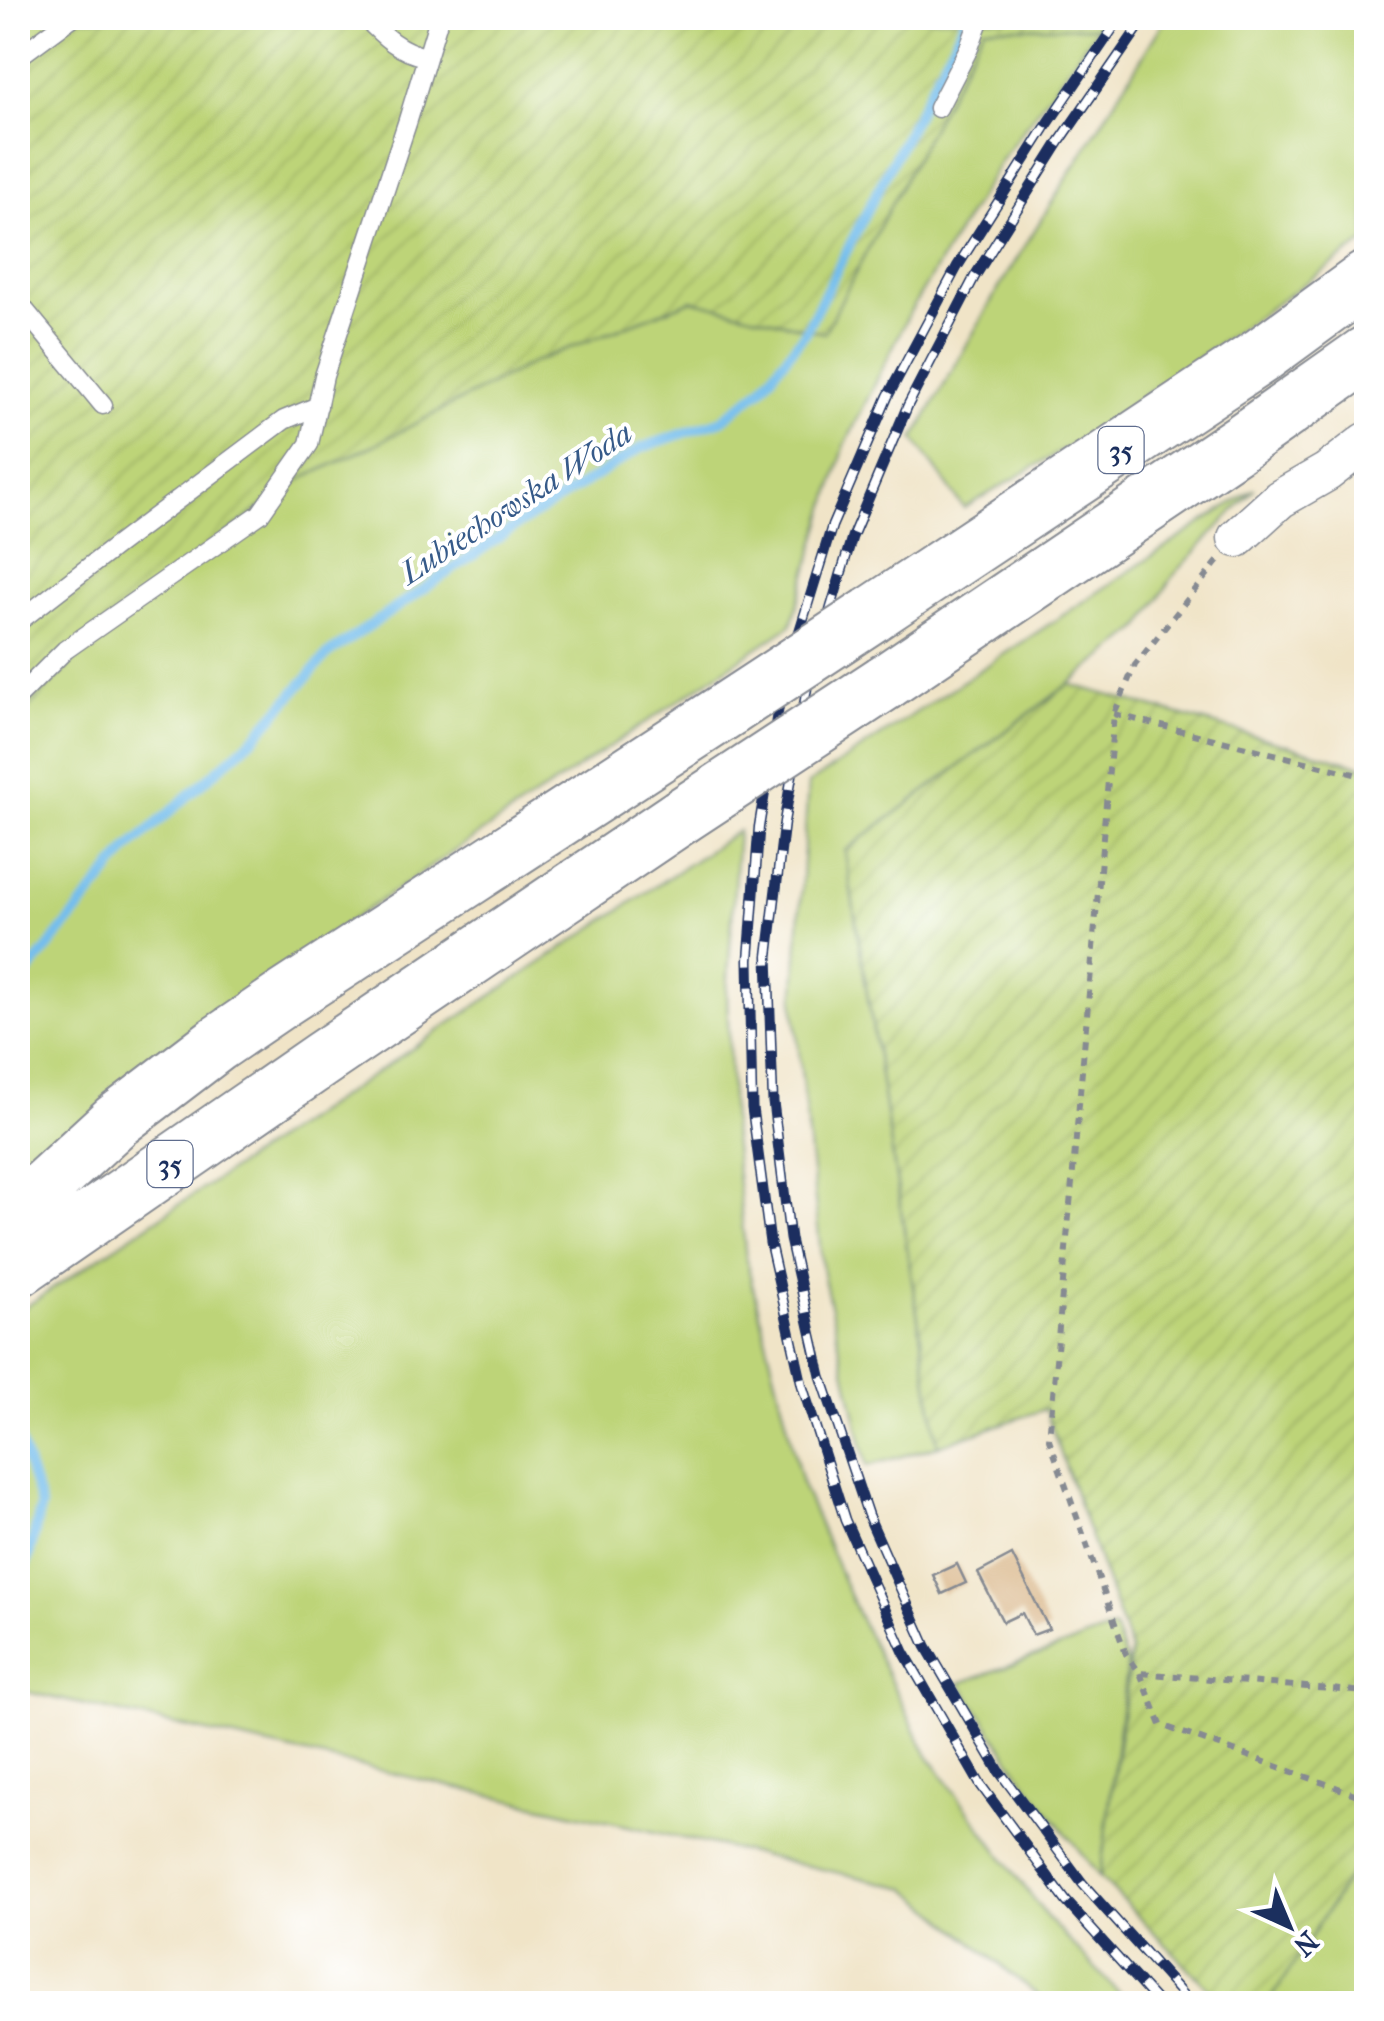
<svg xmlns="http://www.w3.org/2000/svg" width="1384" height="2021" viewBox="0 0 1384 2021" font-family="'IM FELL French Canon',serif">
<style>
.grass{fill:#bdd478;stroke:#6c826b;stroke-width:2.5}
.garden{fill:url(#garden-furrows);stroke:#6c826b;stroke-width:2.5}
.lines{fill:none;stroke-linecap:round;stroke-linejoin:round}
.stream{stroke:#74beed;stroke-width:10}
.building{fill:#dab88b}
.service-casing{stroke:#868a92;stroke-width:21}
.minor-casing{stroke:#868a92;stroke-width:41}
.primary-casing{stroke:#868a92;stroke-width:59}
.path{stroke:#868a92;stroke-width:6;stroke-dasharray:8 8;stroke-linecap:butt}
.service{stroke:#fff;stroke-width:18}
.minor{stroke:#fff;stroke-width:38}
.primary{stroke:#fff;stroke-width:55}
.rail-casing{stroke:#1b2f5e;stroke-width:11}
.rail{stroke:#fff;stroke-width:8;stroke-dasharray:22;stroke-linecap:butt}
.primary-bridge-casing{stroke:#868a92;stroke-width:59;stroke-linecap:butt}
.primary-bridge{stroke:#fff;stroke-width:55}
.labels{text-anchor:middle;dominant-baseline:central;stroke-width:8;stroke-linejoin:round;paint-order:stroke}
.shield{fill:#fff;stroke:#5f6d8e;stroke-width:2.5}
.shield-label{font-size:28px;font-weight:bold;fill:#1b2f5e}
.water-label{font-size:32px;font-style:italic;fill:#365a89;stroke:#fff}
</style>
<defs>
<pattern id="garden-furrows" width="10" height="10" patternUnits="userSpaceOnUse" patternTransform="scale(2.5)"><rect width="10" height="10" fill="#bdd478"/><path d="M-1 1l2-2M0 10L10 0M9 11l2-2" fill="none" stroke="#a2b66a"/></pattern>
</defs>
<rect width="100%" height="100%" fill="#fff"/>
<filter id="ink" filterUnits="userSpaceOnUse"><feTurbulence type="fractalNoise" baseFrequency=".01" numOctaves="2"/><feDisplacementMap in="SourceGraphic" scale="20" xChannelSelector="R" yChannelSelector="G"/><feConvolveMatrix kernelMatrix="1 2 1 2 8 2 1 2 1" color-interpolation-filters="sRGB"/></filter>
<filter id="wash" filterUnits="userSpaceOnUse"><feTurbulence type="fractalNoise" baseFrequency=".0048" numOctaves="4" result="noise"/><feDisplacementMap in="SourceGraphic" scale="40" xChannelSelector="R" yChannelSelector="G"/><feGaussianBlur stdDeviation="2.25" result="paint"/><feColorMatrix in="noise" values="0 0 0 0 0 0 0 0 0 0 0 0 0 0 0 0 0 1.4 0 .05"/><feComposite in="paint" operator="in"/></filter>
<g filter="url(#wash)">
<rect width="100%" height="100%" fill="#f0e4c7"/>
<!-- grass -->
<path class="grass" d="M1166 18H1366V241L1085 437 964 508 914 439 997 291Z
M984 26 1098 27 1001 160 911 310 845 445 791 625 268 976 18 1178V719L96 637 289 485 374 445 536 361 692 300 824 332Z
M1255 488 1174 575 1141 627 1069 684 845 851 938 1446 867 1466 823 1274 794 1005 808 784Z
M738 831 727 992 732 1128 746 1259 803 1487 857 1613 928 1756 1049 1920 1129 2003H1047L907 1888 18 1690V1312Z
M1114 1628 1127 1663 1100 1877 1022 1777 960 1683Z
M1366 1849V2003H1269Z"/>
<!-- garden -->
<path class="garden" d="M18 18H1104L1098 27H984L824 333 692 300 536 361 374 445 289 485 96 637 18 719Z
M1069 684 1366 767V1849L1269 2003H1223L1100 1877 1131 1651 1045 1409 938 1446 845 851Z"/>
<g class="lines">
<!-- stream -->
<path class="stream" d="M18 985 128 849 257 735 328 654 513 528 641 448 722 420 761 389 804 334 966 18
M18 1436 41 1506 28 1560 18 1578"/>
</g>
<g id="blocks">
<!-- building -->
<path class="building" d="M1012 1555 1049 1629 1033 1635 1022 1613 1003 1622 978 1573Z
M957 1564 966 1583 942 1594 933 1575Z"/>
</g>
</g>
<g filter="url(#ink)">
<use href="#blocks" fill-opacity="0" stroke="#868a92" stroke-width="2.5"/>
<g class="lines">
<defs>
<path id="service" d="M366 18C383 36 400 52 426 57
M18 57 71 18
M938 108 969 48 980 18
M18 302 103 405
M18 622 116 546 284 420 318 406
M18 697 65 650 260 514 309 444 324 376 408 120 439 18"/>
<path id="minor" d="M1237 538 1280 499 1327 472 1366 442"/>
<path id="primary" d="M871 615 1262 355 1366 279
M884 683 1247 438 1366 354
M18 1211 116 1121 217 1044 280 1001 730 708
M18 1269 322 1059 680 817"/>
</defs>
<!-- service casing -->
<use href="#service" class="service-casing"/>
<!-- minor casing -->
<use href="#minor" class="minor-casing"/>
<!-- primary casing -->
<use href="#primary" class="primary-casing"/>
<!-- path -->
<path class="path" d="M1218 561 1135 665 1114 714 1049 1439 1126 1654 1140 1673 1366 1692
M1114 714 1366 777
M1140 1673 1161 1725 1366 1798"/>
<!-- service -->
<use href="#service" class="service"/>
<!-- minor -->
<use href="#minor" class="minor"/>
<!-- primary -->
<use href="#primary" class="primary"/>
<defs>
<path id="rail" d="M1120 18 1045 128 957 267 888 396 832 526 781 691 759 827 749 960 752 1108 770 1243 802 1385 845 1520 904 1652 980 1784 1066 1901 1159 2004
M1145 18 1060 141 975 276 908 405 852 537 807 688 784 822 768 956 773 1102 790 1239 821 1376 868 1515 926 1646 999 1771 1083 1884 1191 2004"/>
</defs>
<!-- rail casing -->
<use href="#rail" class="rail-casing"/>
<!-- rail -->
<use href="#rail" class="rail"/>
<defs>
<path id="primary-bridge" d="M730 708 871 615
M680 817 884 683"/>
</defs>
<!-- primary-bridge casing -->
<use href="#primary-bridge" class="primary-bridge-casing"/>
<!-- primary-bridge -->
<use href="#primary-bridge" class="primary-bridge"/>
</g>
</g>
<g class="labels">
<!-- shield labels -->
<g class="shield">
<rect x="1098.5" y="427" width="45" height="46" rx="8"/>
<rect x="147.5" y="1141" width="45" height="46" rx="8"/>
</g>
<g class="shield-label">
<text x="1121" y="450">35</text>
<text x="170" y="1164">35</text>
</g>
<!-- water labels -->
<g class="water-label">
<text transform="translate(516 503) rotate(-33)">Lubiechowska Woda</text>
</g>
</g>
<!-- margin -->
<rect width="1384" height="2021" fill="none" stroke="#fff" stroke-width="60"/>
<!-- north arrow -->
<g transform="translate(1289 1926) rotate(136)" stroke="#ffffff" stroke-width="8" paint-order="stroke">
<path d="M0-8L18 38L0 25L-18 38Z" fill="#1b2f5e"/>
<text y="-15" font-size="28" font-weight="bold" text-anchor="middle" fill="#1b2f5e">N</text>
</g>
</svg>
